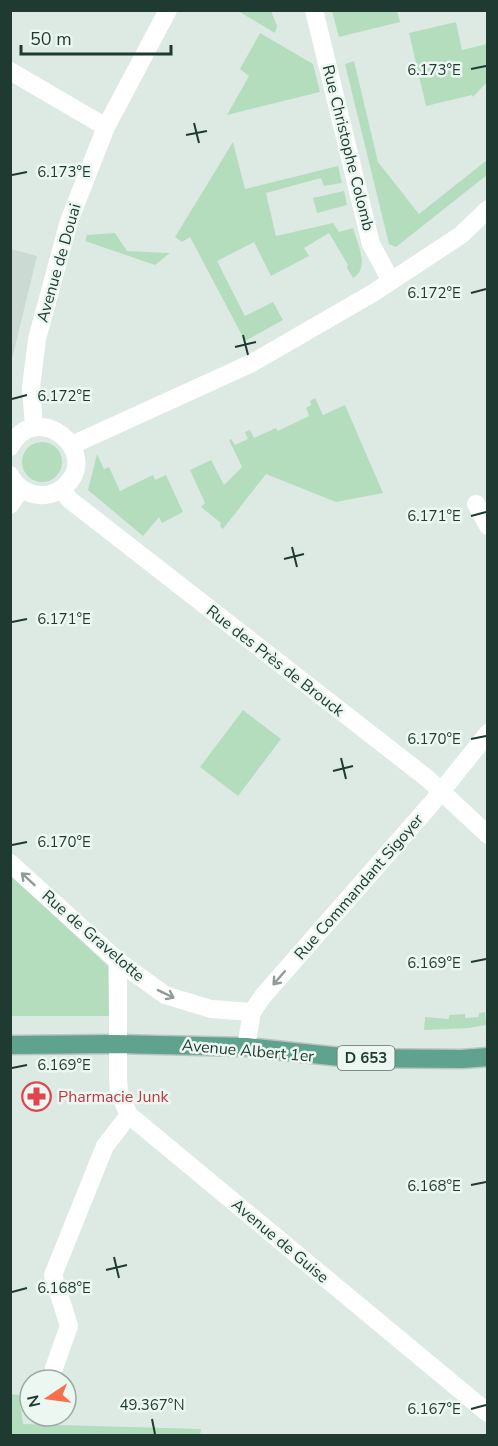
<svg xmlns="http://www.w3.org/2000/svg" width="498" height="1446" viewBox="0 0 498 1446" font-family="'Nunito Sans',sans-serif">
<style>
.built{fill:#cbdad2}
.green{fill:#b4ddbd}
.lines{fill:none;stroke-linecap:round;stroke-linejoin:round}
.major-casing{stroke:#bcc4c1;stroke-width:21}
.minor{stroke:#fff;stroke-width:18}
.major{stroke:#5fa28e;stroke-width:18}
.oneway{stroke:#8e9c98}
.ticks{fill:none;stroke:#1e3a31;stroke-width:2}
.labels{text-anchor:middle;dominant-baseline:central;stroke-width:5;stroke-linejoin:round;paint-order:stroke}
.shield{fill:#edf7f2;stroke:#5c736b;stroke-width:1.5}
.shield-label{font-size:15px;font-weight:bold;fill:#1e3a31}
.street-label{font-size:16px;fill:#1e3a31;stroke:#edf7f2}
.health-label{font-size:16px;fill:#be3a42;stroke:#edf7f2;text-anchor:start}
.ticks-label{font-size:15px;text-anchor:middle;fill:#1e3a31;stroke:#edf7f2;stroke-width:5;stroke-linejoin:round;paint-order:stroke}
</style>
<rect width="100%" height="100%" fill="#ddeae4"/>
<!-- built -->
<path class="built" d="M11 249 37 256 11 363 10 249Z"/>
<!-- green -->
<path class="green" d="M238 11H271L277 26 275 33Z
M332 11H397L400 22 339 37Z
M456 22 462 50 487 44V82L473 97 472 95 426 106 409 33Z
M260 33 313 64 320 92 227 115 249 76 240 69Z
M354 61 378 162 419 214 487 160V175L396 247 389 244 345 64Z
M233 142 245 189 338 166 342 183 324 186 321 178 266 193 276 236 333 223 339 232 353 228C358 245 370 268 353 278L347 268 348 265 329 233 304 248 309 256 271 276 254 242 217 261 245 316 273 302 283 320 245 341 190 237 182 242 175 237Z
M344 191 347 205 317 213 313 198Z
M115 233 127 251 170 253 155 265 85 241 87 235Z
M315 398 323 415 345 405 383 493 336 502 266 474 223 529 220 526 221 523 201 507 205 503 190 470 211 460 224 485 242 467 229 440 231 439 235 445 248 439 245 432 250 430 254 438 276 428 278 431 309 416 306 408 311 405 310 401Z
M22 462a20 20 0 1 1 40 0a20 20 0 1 1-40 0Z
M97 454 104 469 109 467 120 491 153 475 155 480 166 475 183 512 162 523 159 517 143 536 88 490Z
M243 710 281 739 238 796 200 767Z
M10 874 108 966 109 1016H11Z
M485 1012 486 1025 469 1028 424 1030 425 1017 449 1019V1015L465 1014V1018L479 1017V1013Z
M10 1394 19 1395 23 1424 201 1429 200 1435H11Z"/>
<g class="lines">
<defs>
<path id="major" d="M10 1045 117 1044 246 1047 351 1058 462 1059 488 1057"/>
</defs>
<!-- major casing -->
<use href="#major" class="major-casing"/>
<!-- minor -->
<path class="minor" d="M314 10 371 244 391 281
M10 71 106 127
M34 427 31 387 37 339 69 221 106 127 168 10
M72 445 252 363 373 293 461 235 488 209
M10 447C36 397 103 452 65 486 58 492 49 496 40 495 27 494 16 487 10 475
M61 489 70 500 428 779 488 835
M476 504 488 526
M10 505 21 489
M10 863 118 961 165 995 211 1009 252 1012
M118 961V1079L119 1093 129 1115 488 1413
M246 1047 252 1012 263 996 432 803 488 733
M54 1368 69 1326 53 1275 105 1146 129 1115"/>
<!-- major -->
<use href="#major" class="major"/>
</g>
<!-- one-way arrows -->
<defs><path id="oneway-shaft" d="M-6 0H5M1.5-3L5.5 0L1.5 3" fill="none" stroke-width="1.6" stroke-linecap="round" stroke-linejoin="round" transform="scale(1.5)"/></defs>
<g class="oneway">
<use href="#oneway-shaft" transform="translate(28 879) rotate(-137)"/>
<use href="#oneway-shaft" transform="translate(279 978) rotate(131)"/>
<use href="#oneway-shaft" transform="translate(166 994) rotate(26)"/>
</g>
<!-- ticks -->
<path class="ticks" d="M471 69 486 66M194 123 199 143M186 135 207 131M12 175 27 172M471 293 486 289M243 335 248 355M235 347 256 342M12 399 27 395M471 516 486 512M292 547 297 567M284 559 304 554M12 622 27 619M471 739 486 736M341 758 346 779M333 771 353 766M12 845 27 842M471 962 486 959M12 1068 27 1065M471 1185 486 1182M114 1257 119 1278M106 1270 127 1265M12 1292 27 1288M471 1409 486 1405M152 1419 155 1434"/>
<!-- icons -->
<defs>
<symbol id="pharmacy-ring" viewBox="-11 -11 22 22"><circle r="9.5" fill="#edf7f2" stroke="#e0444e" stroke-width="1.5"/><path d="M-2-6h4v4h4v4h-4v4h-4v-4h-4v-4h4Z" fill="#e0444e"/></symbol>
</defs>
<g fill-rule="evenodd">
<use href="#pharmacy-ring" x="20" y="1080" width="33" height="33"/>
</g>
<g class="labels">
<!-- shield labels -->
<rect class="shield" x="337.5" y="1046" width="57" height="24" rx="4.5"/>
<g class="shield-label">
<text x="366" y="1058">D 653</text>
</g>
<!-- street labels -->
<g class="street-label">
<text transform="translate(348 148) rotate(76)">Rue Christophe Colomb</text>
<text transform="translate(59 263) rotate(-74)">Avenue de Douai</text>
<text transform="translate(275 661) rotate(38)">Rue des Près de Brouck</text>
<text transform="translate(359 887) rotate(-49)">Rue Commandant Sigoyer</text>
<text transform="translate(93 936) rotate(41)">Rue de Gravelotte</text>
<text transform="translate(248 1051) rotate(5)">Avenue Albert 1er</text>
<text transform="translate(280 1241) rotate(40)">Avenue de Guise</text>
</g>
<!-- health labels -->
<g class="health-label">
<text x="58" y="1097">Pharmacie Junk</text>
</g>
</g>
<g class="ticks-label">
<text x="434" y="75">6.173°E</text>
<text x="64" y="177">6.173°E</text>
<text x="434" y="298">6.172°E</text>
<text x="64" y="401">6.172°E</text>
<text x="434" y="521">6.171°E</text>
<text x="64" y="624">6.171°E</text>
<text x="434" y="744">6.170°E</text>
<text x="64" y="847">6.170°E</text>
<text x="434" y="968">6.169°E</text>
<text x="64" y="1070">6.169°E</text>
<text x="434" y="1191">6.168°E</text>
<text x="64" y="1293">6.168°E</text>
<text x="152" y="1410">49.367°N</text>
<text x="434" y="1414">6.167°E</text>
</g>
<!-- border -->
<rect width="498" height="1446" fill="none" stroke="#1e3a31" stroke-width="24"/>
<!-- north arrow -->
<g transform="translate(48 1398) rotate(257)"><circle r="28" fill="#edf7f2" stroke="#9aaba5" stroke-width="1.5"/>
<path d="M0-4.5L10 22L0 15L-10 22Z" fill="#f86f4c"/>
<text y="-9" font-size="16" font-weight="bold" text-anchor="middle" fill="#1e3a31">N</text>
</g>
<!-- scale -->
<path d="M21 45v9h150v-9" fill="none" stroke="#1e3a31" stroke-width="3"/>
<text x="30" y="45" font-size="18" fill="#1e3a31" stroke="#edf7f2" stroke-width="4.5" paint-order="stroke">50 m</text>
</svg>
